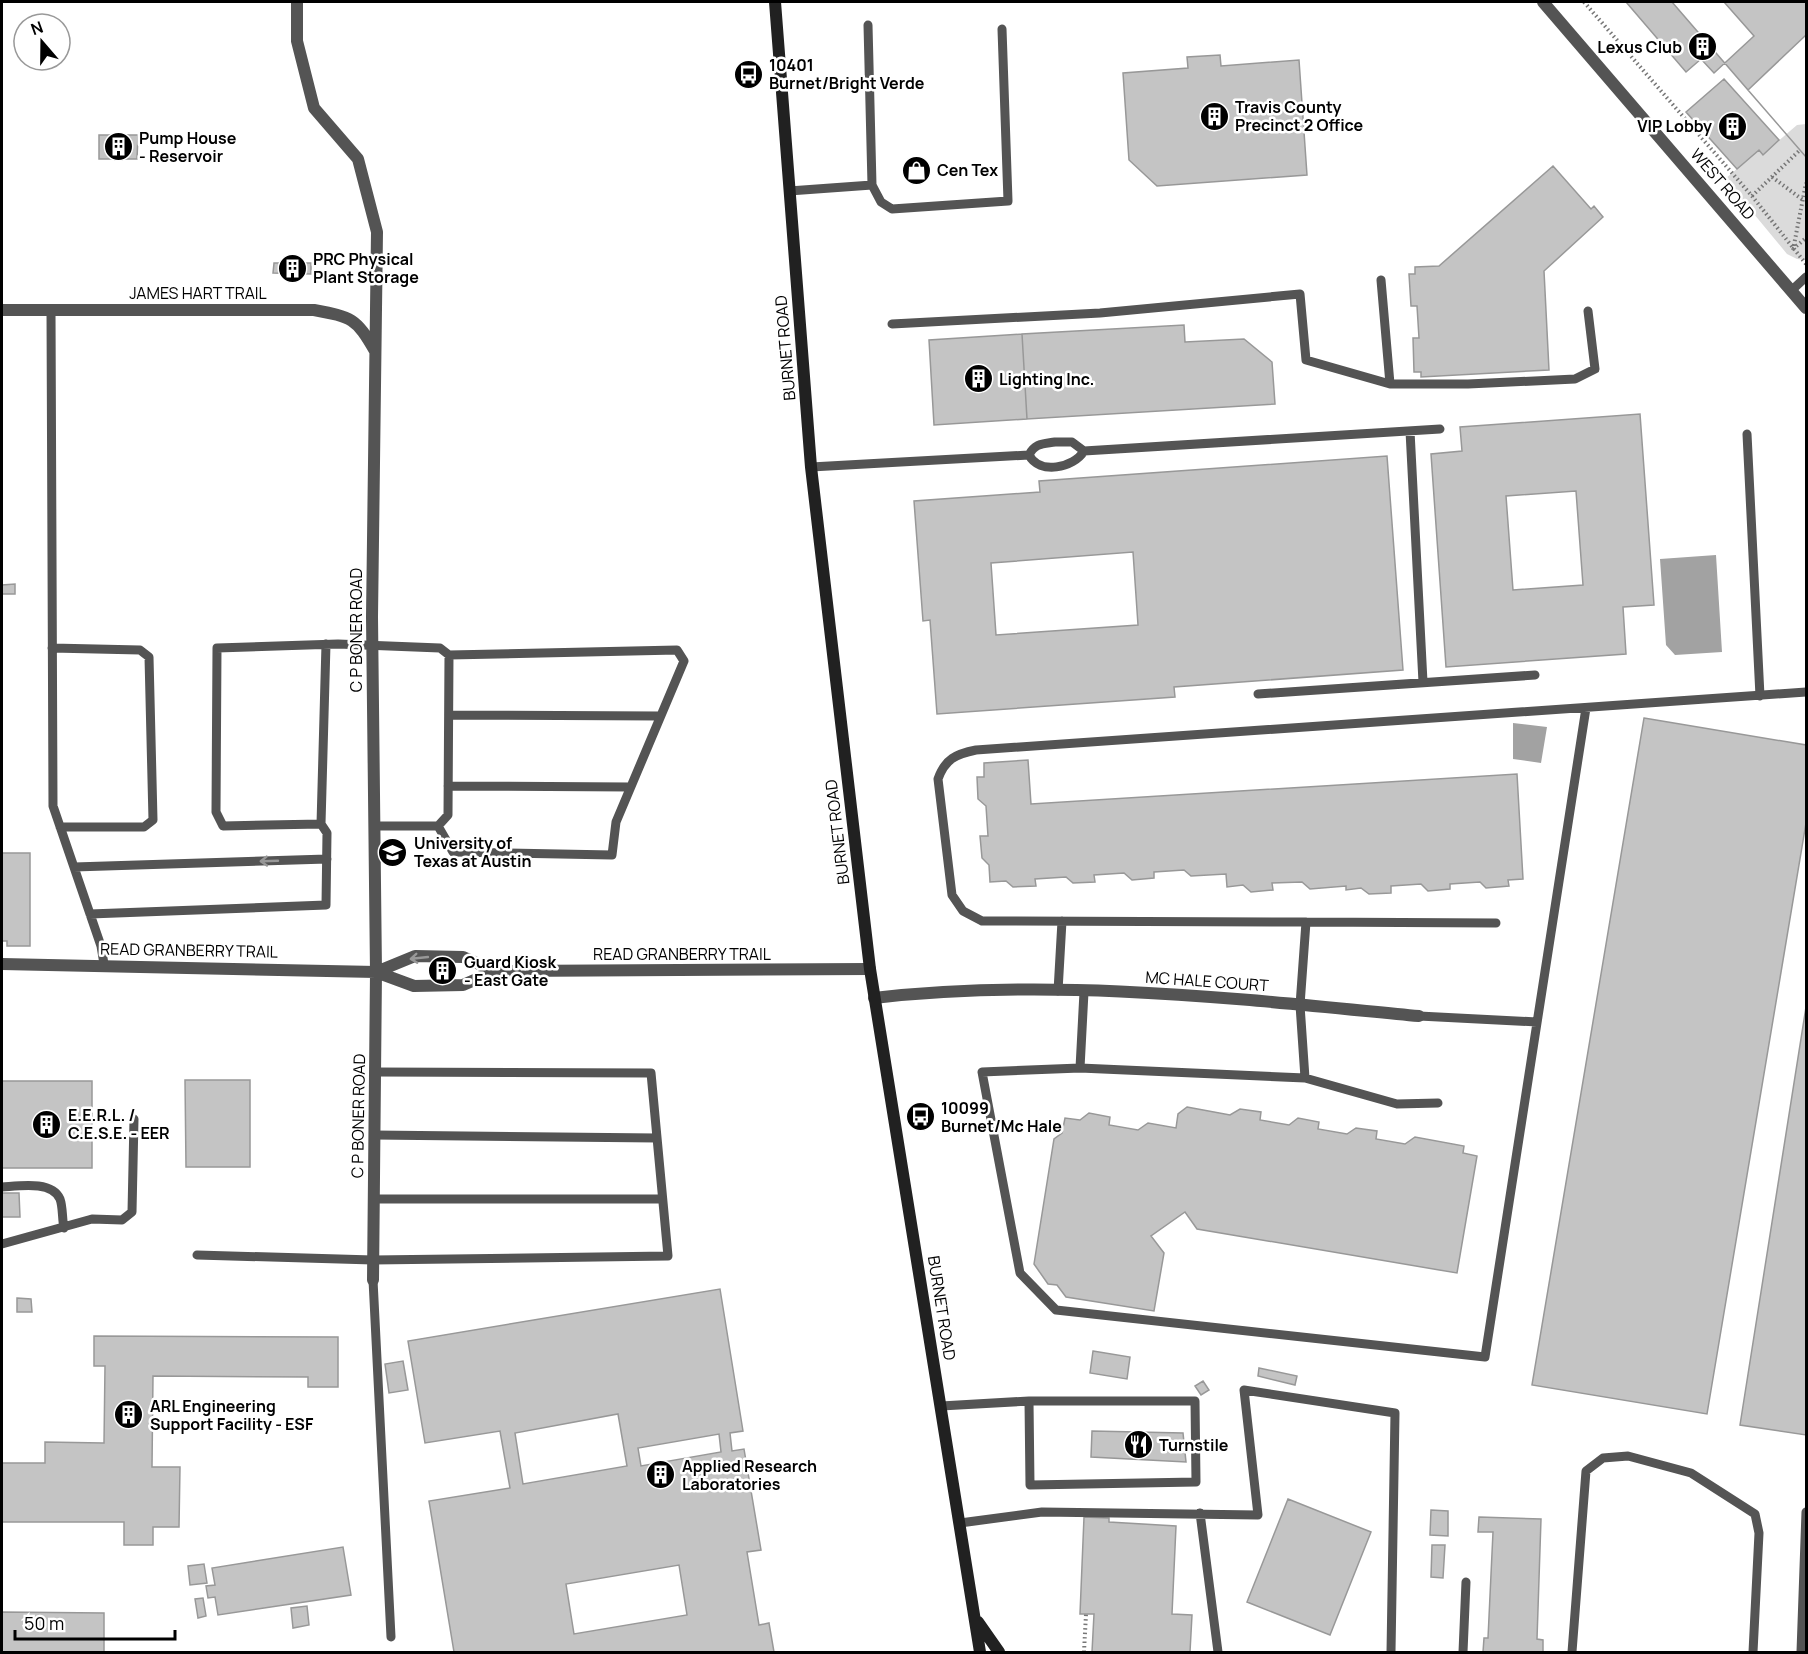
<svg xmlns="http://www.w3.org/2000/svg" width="1808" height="1654" viewBox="0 0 1808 1654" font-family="Manrope,sans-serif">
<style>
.green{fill:#dbdbdb}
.water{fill:#a2a2a2}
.building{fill:#c4c4c4;stroke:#989898;stroke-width:1.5;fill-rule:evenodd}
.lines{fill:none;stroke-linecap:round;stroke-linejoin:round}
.path{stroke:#767676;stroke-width:4;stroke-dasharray:1.5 3;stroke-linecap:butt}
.lane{stroke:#545454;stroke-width:9}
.street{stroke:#545454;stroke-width:12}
.secondary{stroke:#212121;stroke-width:12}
.oneway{stroke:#989898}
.labels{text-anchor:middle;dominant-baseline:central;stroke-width:5;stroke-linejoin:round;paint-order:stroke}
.poi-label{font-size:16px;font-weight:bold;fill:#000;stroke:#fff;text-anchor:start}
.street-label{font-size:16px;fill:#000;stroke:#fff}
</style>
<rect width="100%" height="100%" fill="#fff"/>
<!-- green -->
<path class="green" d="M1806 124V260L1797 259 1787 254 1725 179 1759 150 1763 154 1797 125Z"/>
<!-- water -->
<path class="water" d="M1716 555 1722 652 1675 655 1666 645 1660 559Z
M1513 723 1547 727 1541 763 1513 759Z"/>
<!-- building -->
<path class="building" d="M1626 2H1724L1754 36 1714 73 1701 59 1686 72Z
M1672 2H1806V157L1748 90Z
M1806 35V157L1748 90Z
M1220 55 1221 66 1299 60 1307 175 1157 186 1129 160 1123 73 1188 68 1187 57Z
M1724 79 1779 140 1763 155 1759 150 1737 169 1686 112Z
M99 135H138L137 159H99Z
M1553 166 1591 209 1594 206 1603 217 1544 271 1549 370 1421 377V372H1414L1413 338H1419L1417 306H1411L1409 274H1415V267L1439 266Z
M274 263H311V274L273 273Z
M1184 325 1185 342 1244 339 1272 362 1275 404 1027 419 1022 334Z
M1022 334 1027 419 934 425 929 340Z
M1640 414 1654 605 1623 607 1626 654 1446 667 1431 454 1462 451 1460 427ZM1576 491 1583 585 1513 590 1506 496Z
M1387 456 1403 670 1174 687 1175 697 937 714 930 620 923 621 914 501 1040 492 1039 481ZM1133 552 1138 625 996 635 991 563Z
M15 584V594H2V585Z
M1644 718 1806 745V823L1707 1414 1532 1385Z
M1028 760 1031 804 1517 774 1523 879 1508 880 1509 886 1486 888 1480 882 1450 884V889L1428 891 1421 884 1391 886V893L1369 894 1361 888 1346 890V886L1310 889 1302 882 1272 883 1273 890 1251 892 1243 885 1227 887 1226 874 1191 876 1184 870 1154 872V878L1132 880 1124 873 1094 875 1095 882 1073 883 1066 877 1035 879 1036 886 1013 887 1006 881 990 882 989 865 982 858 980 836H988L986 806 978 799 977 777H984V763Z
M2 853H30V946H7V941H2Z
M438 967 449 968V975H438Z
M1806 1007V1435L1740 1425Z
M185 1080H250V1167H186Z
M2 1081H92V1168H2Z
M1187 1107 1230 1115 1240 1109 1261 1112 1260 1120 1289 1125 1298 1118 1319 1122 1318 1129 1347 1134 1356 1128 1377 1131 1376 1139 1405 1144 1415 1137 1464 1146 1463 1153 1477 1156 1457 1273 1197 1229 1185 1212 1151 1236 1164 1253 1154 1311 1066 1297 1057 1285 1048 1284 1034 1264 1054 1139 1062 1133 1065 1118 1080 1120 1089 1113 1110 1117 1109 1125 1138 1130 1148 1123 1176 1128 1178 1114Z
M2 1193H19L20 1217H2Z
M720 1289 743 1431 730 1433 732 1451 744 1449 761 1550 747 1552 759 1625 769 1623 774 1652H454L429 1501 510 1488 500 1431 425 1443 408 1341ZM618 1414 627 1466 523 1484 515 1433ZM719 1434 721 1452 641 1466 638 1448ZM679 1565 687 1615 574 1634 566 1584Z
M17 1298 31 1299 32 1312H17Z
M94 1336 338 1337V1387H308V1377L153 1376 152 1467H180L179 1527H153V1545H124V1522H2V1463H45V1442L104 1443 105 1366H94Z
M1093 1351 1130 1357 1127 1379 1090 1373Z
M403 1361 408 1390 389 1393 385 1364Z
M1259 1368 1297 1376 1295 1385 1258 1376Z
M1203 1381 1209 1390 1201 1395 1195 1386Z
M1092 1431 1183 1433 1186 1462 1091 1457Z
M1288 1499 1371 1532 1330 1635 1247 1602Z
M1431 1510 1448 1511V1536L1430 1535Z
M1084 1517 1109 1518V1522L1176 1526 1172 1614 1192 1615 1190 1652H1092L1094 1614H1080Z
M1479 1517 1541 1519 1537 1639 1543 1640V1652H1483L1484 1638H1488L1493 1532H1478Z
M1432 1545H1445L1443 1578 1431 1577Z
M343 1547 351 1595 218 1615 215 1597 208 1598 206 1586 215 1585 212 1568Z
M204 1564 207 1583 190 1585 188 1566Z
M203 1598 206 1616 198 1618 195 1599Z
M307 1606 309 1625 293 1628 291 1608Z
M2 1612 104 1613V1652H2Z"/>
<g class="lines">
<!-- path -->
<path class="path" d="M1584 2 1752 196 1806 264
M1772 177 1803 200
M1752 196 1800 150
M1793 249 1806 238
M1793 250 1806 183
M1084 1652 1086 1614"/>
<!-- lane -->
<path class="lane" d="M868 25 872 185
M789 191 872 185 881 202 892 209 1008 201 1002 29
M1381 280 1390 384
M1792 290 1806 277
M51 310 53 806 101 946 104 964
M892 324 1100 313 1300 294 1306 360 1390 384H1468L1575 379 1595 369 1588 311
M1410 431 1423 682
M1747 434 1760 696
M1055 442H1072L1084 451C1074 468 1039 475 1029 455 1035 443 1043 444 1055 442Z
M1084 451 1440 429
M811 467 1029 455
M52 648 140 650 149 657 153 820 144 827H60
M1258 694 1535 675
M449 715 660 716
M448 786 630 787
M321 824 326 644
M438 826 453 852 612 855 616 822 684 661 677 650 449 655
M74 867 327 859
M90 914 326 905 327 833 321 824 223 826 216 812 217 648 338 644 440 648 449 655 448 815 438 826H374
M1306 922 1496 923
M1058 991 1062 921
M1084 992 1080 1068 982 1072 1020 1273 1056 1310 1485 1357 1586 708
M1419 1016 1537 1022
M1080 1068 1305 1078 1300 1005 1306 922 982 921 963 911 952 895 938 779C945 759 956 754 976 750L1806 692
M1305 1078 1397 1104 1438 1103
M374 1135 657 1138
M2 1187C18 1186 52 1180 60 1199 63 1207 62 1219 64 1228
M373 1199H662
M2 1244 92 1219 122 1220 132 1212 134 1119
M197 1255 373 1260 668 1256 651 1073 375 1072
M373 1280 391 1637
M941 1406 1029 1401H1195L1196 1482 1030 1485 1029 1401
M1200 1513 1218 1652
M960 1523 1042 1512 1258 1515 1244 1390 1395 1413 1391 1652
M1463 1652 1466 1582
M1572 1652 1586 1471 1603 1458 1628 1456 1691 1473 1755 1514 1759 1533 1753 1652
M1801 1652 1806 1512"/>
<!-- street -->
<path class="street" d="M297 2V41L314 108 358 159 377 232 372 617 376 972 373 1280
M1543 2 1806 308
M2 310H314C352 317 356 318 375 351
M2 964 376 972 414 986 463 985 495 971 870 969
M376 972 415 956 463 957 495 971
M874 998C1055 977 1239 999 1419 1016"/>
<!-- secondary -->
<path class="secondary" d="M775 2 811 467 870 969 980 1652
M978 1622 999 1652"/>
</g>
<!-- one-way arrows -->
<defs><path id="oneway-shaft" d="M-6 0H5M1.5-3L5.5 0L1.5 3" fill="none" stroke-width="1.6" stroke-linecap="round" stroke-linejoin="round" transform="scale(1.5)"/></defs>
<g class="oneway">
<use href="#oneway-shaft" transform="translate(269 861) rotate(178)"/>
<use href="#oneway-shaft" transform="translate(419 958) rotate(174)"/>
</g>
<!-- icons -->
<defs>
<symbol id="building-disc" viewBox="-11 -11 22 22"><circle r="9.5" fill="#000" stroke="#fff"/><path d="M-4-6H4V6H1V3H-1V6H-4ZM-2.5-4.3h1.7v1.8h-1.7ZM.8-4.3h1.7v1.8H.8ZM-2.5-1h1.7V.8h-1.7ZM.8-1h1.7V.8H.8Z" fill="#fff"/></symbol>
<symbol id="bus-disc" viewBox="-11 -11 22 22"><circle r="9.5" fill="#000" stroke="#fff"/><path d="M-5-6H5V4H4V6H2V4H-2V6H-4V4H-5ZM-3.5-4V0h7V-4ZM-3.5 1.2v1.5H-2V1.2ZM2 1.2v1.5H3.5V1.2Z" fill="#fff"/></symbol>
<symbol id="shop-disc" viewBox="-11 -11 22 22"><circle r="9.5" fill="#000" stroke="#fff"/><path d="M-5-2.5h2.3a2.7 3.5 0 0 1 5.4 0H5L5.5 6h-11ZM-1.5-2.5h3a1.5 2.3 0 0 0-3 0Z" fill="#fff"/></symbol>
<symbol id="university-disc" viewBox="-11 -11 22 22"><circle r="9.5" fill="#000" stroke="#fff"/><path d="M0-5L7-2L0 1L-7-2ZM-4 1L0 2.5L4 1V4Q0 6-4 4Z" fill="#fff"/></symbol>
<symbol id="restaurant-disc" viewBox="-11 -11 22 22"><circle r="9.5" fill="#000" stroke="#fff"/><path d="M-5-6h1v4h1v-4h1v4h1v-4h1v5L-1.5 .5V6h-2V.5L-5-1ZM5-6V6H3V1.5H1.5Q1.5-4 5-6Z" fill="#fff"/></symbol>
</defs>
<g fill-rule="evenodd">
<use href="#building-disc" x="1686" y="30" width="33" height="33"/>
<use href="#bus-disc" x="732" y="58" width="33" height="33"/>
<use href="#building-disc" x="1198" y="100" width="33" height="33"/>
<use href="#building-disc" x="1716" y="110" width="33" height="33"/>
<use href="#building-disc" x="102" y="130" width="33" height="33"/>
<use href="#shop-disc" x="900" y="154" width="33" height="33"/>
<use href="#building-disc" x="276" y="252" width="33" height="33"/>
<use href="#building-disc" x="962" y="362" width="33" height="33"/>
<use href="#university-disc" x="376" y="836" width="33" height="33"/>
<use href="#building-disc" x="426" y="954" width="33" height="33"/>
<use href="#bus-disc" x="904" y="1100" width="33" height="33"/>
<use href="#building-disc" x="30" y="1108" width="33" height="33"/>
<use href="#building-disc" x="112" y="1398" width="33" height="33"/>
<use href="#restaurant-disc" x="1122" y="1428" width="33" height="33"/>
<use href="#building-disc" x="644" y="1458" width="33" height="33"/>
</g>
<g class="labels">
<!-- poi labels -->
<g class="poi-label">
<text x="1682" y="47" text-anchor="end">Lexus Club</text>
<text x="769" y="65">10401<tspan x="769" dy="18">Burnet/Bright Verde</tspan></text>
<text x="1235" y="107">Travis County<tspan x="1235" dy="18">Precinct 2 Office</tspan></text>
<text x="1712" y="126" text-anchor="end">VIP Lobby</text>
<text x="139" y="138">Pump House<tspan x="139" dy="18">- Reservoir</tspan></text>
<text x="937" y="170">Cen Tex</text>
<text x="313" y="259">PRC Physical<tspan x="313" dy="18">Plant Storage</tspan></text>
<text x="999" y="379">Lighting Inc.</text>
<text x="414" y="843">University of<tspan x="414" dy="18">Texas at Austin</tspan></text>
<text x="464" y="962">Guard Kiosk<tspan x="464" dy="18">- East Gate</tspan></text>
<text x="941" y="1108">10099<tspan x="941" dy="18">Burnet/Mc Hale</tspan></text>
<text x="68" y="1115">E.E.R.L. /<tspan x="68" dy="18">C.E.S.E. - EER</tspan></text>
<text x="150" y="1406">ARL Engineering<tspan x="150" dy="18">Support Facility - ESF</tspan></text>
<text x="1159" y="1445">Turnstile</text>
<text x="682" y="1466">Applied Research<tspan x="682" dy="18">Laboratories</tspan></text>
</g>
<!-- street labels -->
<g class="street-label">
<text transform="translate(1723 184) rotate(49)">WEST ROAD</text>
<text x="198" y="293">JAMES HART TRAIL</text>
<text transform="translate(785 348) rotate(-95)">BURNET ROAD</text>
<text transform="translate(356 630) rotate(-90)">C P BONER ROAD</text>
<text transform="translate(837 832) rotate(-97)">BURNET ROAD</text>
<text transform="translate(189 950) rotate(1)">READ GRANBERRY TRAIL</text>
<text x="682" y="954">READ GRANBERRY TRAIL</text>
<text transform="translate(1207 981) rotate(4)">MC HALE COURT</text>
<text transform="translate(358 1116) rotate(-89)">C P BONER ROAD</text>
<text transform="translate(942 1308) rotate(81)">BURNET ROAD</text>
</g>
</g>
<!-- border -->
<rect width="1808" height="1654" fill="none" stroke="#000000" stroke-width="6"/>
<!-- north arrow -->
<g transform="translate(42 42) rotate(340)"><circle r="28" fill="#ffffff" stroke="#999999" stroke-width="1.5"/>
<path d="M0-4.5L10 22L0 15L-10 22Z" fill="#000000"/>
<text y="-9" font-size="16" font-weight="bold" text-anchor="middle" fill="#000000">N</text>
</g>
<!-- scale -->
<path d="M15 1630v9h160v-9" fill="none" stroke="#000000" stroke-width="3"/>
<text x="24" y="1630" font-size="18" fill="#000000" stroke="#ffffff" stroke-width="4.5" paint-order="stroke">50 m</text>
</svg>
